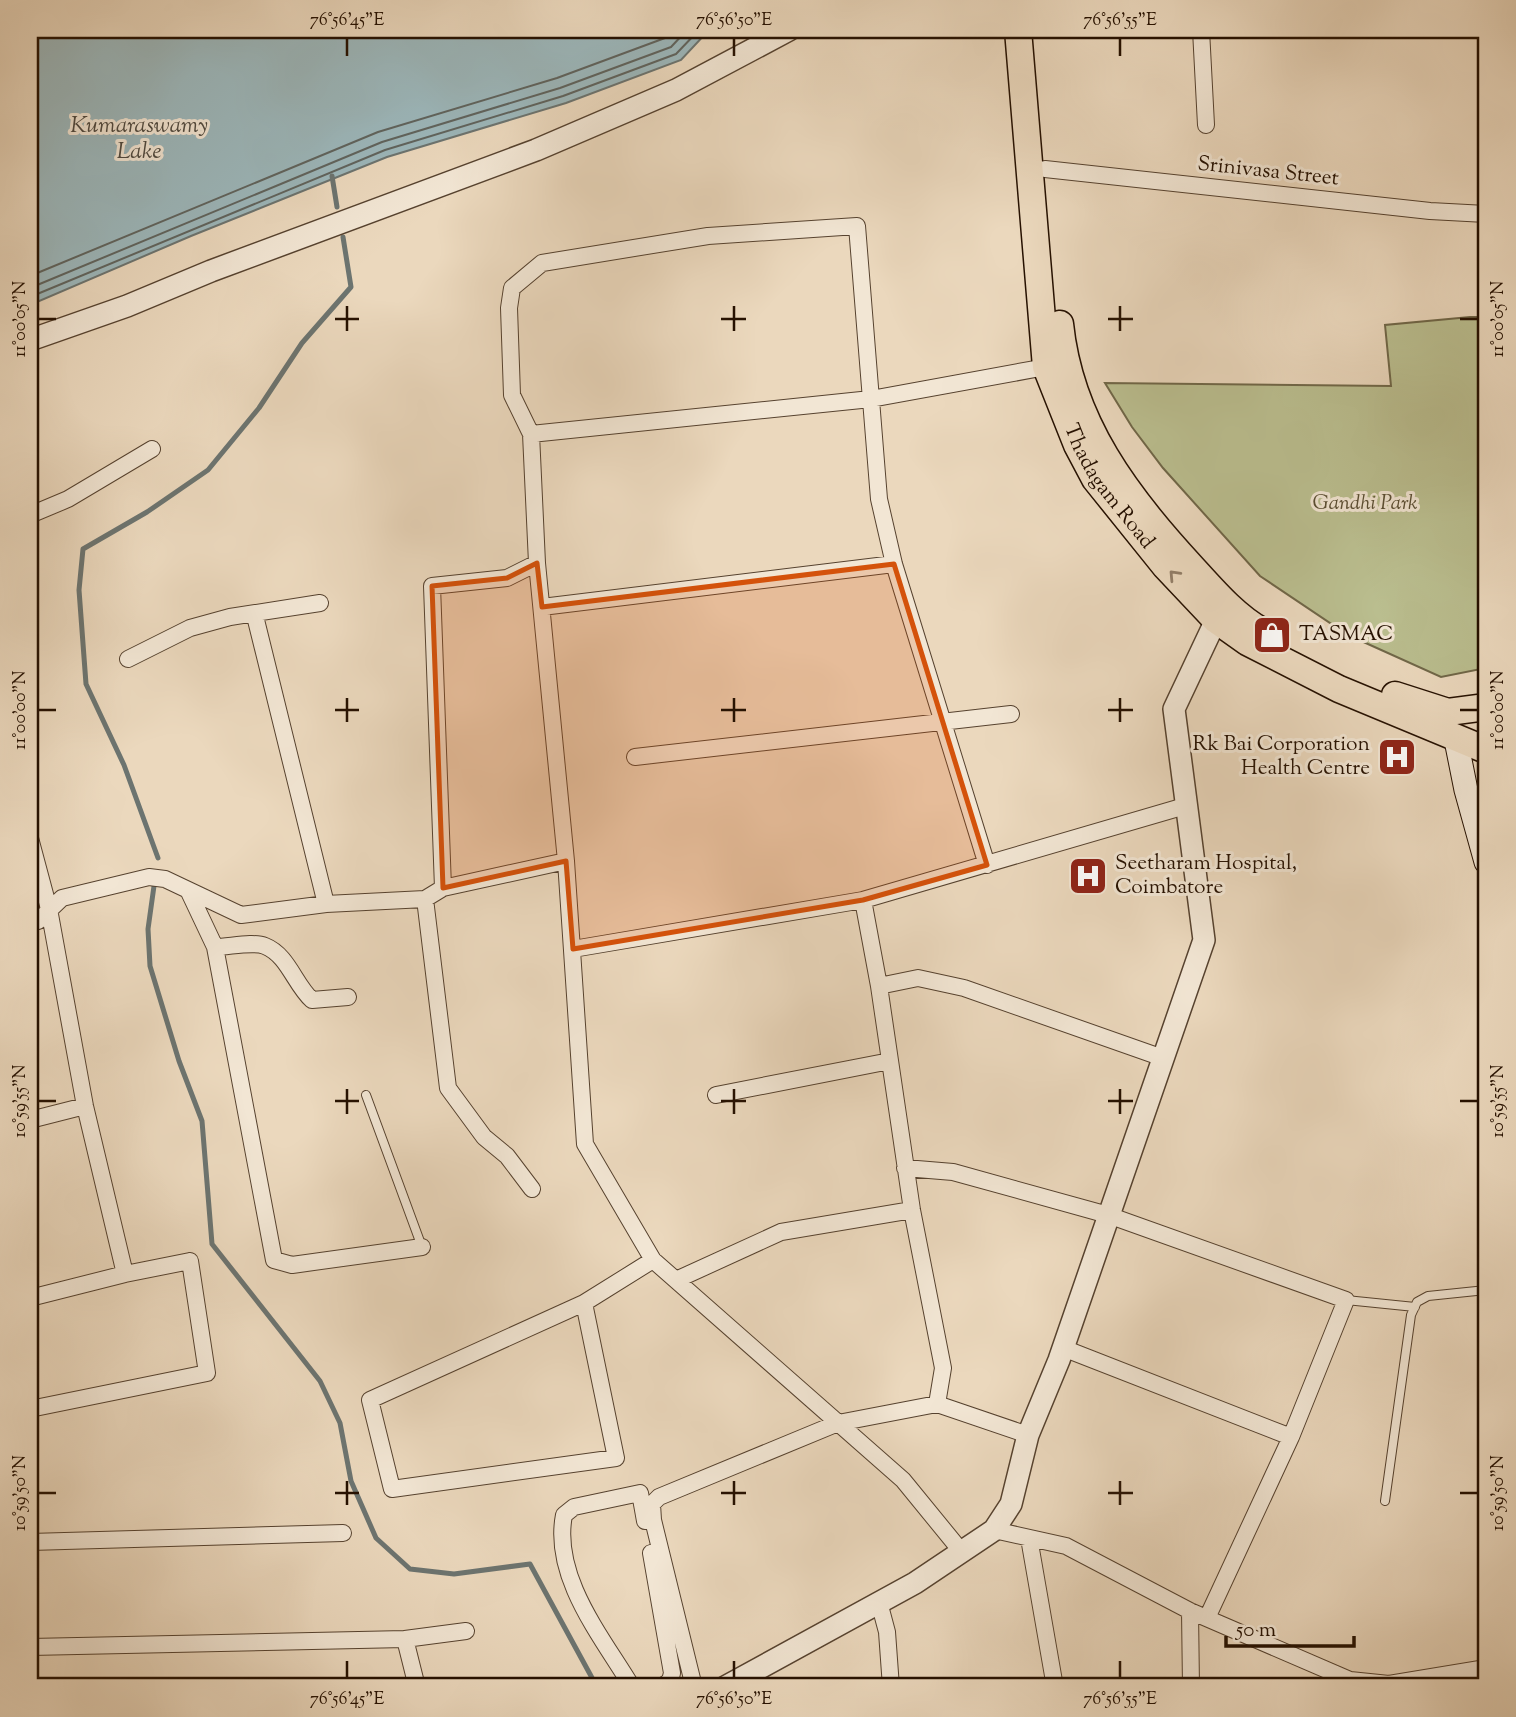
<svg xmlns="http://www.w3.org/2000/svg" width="1516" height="1717" viewBox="0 0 1516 1717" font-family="'Sorts Mill Goudy',serif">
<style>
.green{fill:#babe8f;stroke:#706748;stroke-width:2}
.water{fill:#9cb7bb;stroke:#6c7470;stroke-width:2}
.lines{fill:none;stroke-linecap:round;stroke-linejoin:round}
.shore{stroke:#60645e;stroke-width:2}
.stream{stroke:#6c7470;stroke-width:5}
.service-casing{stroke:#56422f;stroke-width:10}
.minor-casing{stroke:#56422f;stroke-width:18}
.tertiary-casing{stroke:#56422f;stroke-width:24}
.secondary-casing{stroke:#251000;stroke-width:25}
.primary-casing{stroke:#251000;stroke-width:29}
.service{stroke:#f2e6d4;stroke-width:8}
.minor{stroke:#f2e6d4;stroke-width:16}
.tertiary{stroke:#f2e6d4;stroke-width:21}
.secondary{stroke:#f2e6d4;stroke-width:23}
.primary{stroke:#ebd8bd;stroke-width:26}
.oneway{stroke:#927e68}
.marked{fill:#d4520b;fill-opacity:0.2;stroke:#d4520b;stroke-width:5;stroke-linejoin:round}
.ticks{fill:none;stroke:#251000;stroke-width:2.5}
.labels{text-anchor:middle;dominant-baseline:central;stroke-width:6;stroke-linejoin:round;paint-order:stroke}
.street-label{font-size:21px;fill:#251000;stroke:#f2e6d4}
.park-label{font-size:21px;font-style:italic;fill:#594d32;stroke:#f2e6d4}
.poi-label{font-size:21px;fill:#251000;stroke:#f2e6d4;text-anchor:start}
.water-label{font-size:23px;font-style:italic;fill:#4f4a41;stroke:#f2e6d4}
.neatline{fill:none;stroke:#251000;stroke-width:2.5}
.ticks-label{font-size:18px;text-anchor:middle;fill:#251000}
</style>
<rect width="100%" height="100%" fill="#ebd8bd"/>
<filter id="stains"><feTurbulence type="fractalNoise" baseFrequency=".00286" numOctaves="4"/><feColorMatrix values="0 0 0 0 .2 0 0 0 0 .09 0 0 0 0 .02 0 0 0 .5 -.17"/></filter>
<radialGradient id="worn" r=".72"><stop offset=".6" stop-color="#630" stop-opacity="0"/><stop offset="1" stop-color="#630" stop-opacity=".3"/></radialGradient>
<!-- green -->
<path class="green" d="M1470 317H1486V668L1441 677 1348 635 1260 576 1163 468 1132 427 1105 383 1391 386 1385 325Z"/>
<!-- water -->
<path class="water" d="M30 30H709L681 60 566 103 387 157 191 236 30 305Z"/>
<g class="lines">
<!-- shore -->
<path class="shore" d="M30 276 378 132 557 78 665 38 673 30
M30 288 382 142 560 88 671 47 687 30
M30 297 385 150 563 96 676 54 699 30"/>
<!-- stream -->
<path class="stream" d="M332 176 337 207
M158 858 124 765 86 684 79 590 83 549 147 512 208 470 259 408 302 343 351 287 343 237
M154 886 148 929 150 966 179 1061 202 1121 212 1244 320 1381 340 1423 351 1481 376 1538 410 1569 454 1574 530 1564 597 1687"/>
<defs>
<path id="service" d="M366 1095 422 1247
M1346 1300 1415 1307
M1385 1501 1411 1315 1417 1302 1428 1296 1486 1290"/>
<path id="minor" d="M1201 30 1206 125
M1045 169 1430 211 1486 214
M531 434 871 399 1046 367
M30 515 68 499 152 449
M537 563 566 861
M542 607 894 564
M255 616 326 904
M128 659 190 628 230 617 320 603
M635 757 1011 714
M30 838 49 909 85 1106 125 1274 30 1298
M189 892 215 947 274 1260 292 1265 422 1247
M425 899 448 1088 484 1137 507 1156 532 1189
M30 923 38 921 62 898 149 877 165 879 241 915 326 904 425 899 443 888
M215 947C229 947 253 941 265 946 288 955 295 985 312 1000L348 997
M573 949 863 900 1185 806
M879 986 918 978 964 988 1163 1058
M716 1095 890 1061
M30 1120 85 1106
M905 1168 953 1172 1108 1215 1346 1300 1291 1437 1207 1618
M676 1280 781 1232 912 1210
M584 1303 370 1400 392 1489 616 1458 584 1303 653 1260
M1063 1348 1291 1437
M937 1404 1028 1435
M30 1409 207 1373 190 1261 125 1274
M994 1530 1066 1546 1190 1611 1350 1680 1389 1684 1486 1668
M1029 1538 1055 1687
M30 1542 343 1533
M961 1551 903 1480 653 1260 585 1144 566 861 443 888 432 586 507 578 537 563 531 434 512 395 509 308 512 288 542 263 708 236 857 226 879 499 894 564 987 865
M651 1553 672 1673 670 1681 661 1687
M879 1602 887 1632 891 1687
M1190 1611 1191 1687
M405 1639 466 1631
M30 1647 405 1639 417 1687
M632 1687C602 1637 552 1577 564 1515L574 1507 640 1493 645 1521
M694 1687 653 1520 652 1504 659 1497 838 1423 937 1404 943 1368 912 1210 879 986 863 900"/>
<path id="tertiary" d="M30 340 127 306 211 271 536 150 676 90 789 30
M725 1687 915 1583 994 1530 1011 1504 1028 1435 1059 1360 1204 940 1174 709 1216 620"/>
<path id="secondary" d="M1456 740 1466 790 1486 862"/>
<g id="primary">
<path id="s1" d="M1018 30 1046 367 1077 445 1095 479 1165 566 1216 620 1247 642 1339 689 1486 750"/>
<path d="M1060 324C1070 422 1127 497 1192 567 1213 590 1235 616 1262 631"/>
<path d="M1395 695 1448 712 1486 707"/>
</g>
</defs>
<!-- service casing -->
<use href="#service" class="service-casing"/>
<!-- minor casing -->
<use href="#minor" class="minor-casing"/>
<!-- tertiary casing -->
<use href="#tertiary" class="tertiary-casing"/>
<!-- secondary casing -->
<use href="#secondary" class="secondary-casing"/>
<!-- primary casing -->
<use href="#primary" class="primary-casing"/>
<!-- service -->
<use href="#service" class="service"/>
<!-- minor -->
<use href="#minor" class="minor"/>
<!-- tertiary -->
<use href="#tertiary" class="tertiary"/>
<!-- secondary -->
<use href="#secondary" class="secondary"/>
<!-- primary -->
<use href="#primary" class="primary"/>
</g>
<!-- one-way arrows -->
<defs><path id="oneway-chevron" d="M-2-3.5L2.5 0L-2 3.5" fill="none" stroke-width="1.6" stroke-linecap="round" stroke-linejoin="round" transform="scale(1.75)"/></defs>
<use class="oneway" href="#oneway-chevron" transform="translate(1174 575) rotate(-133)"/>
<!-- marked area -->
<path class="marked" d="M537 563 542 607 894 564 987 865 863 900 573 949 566 861 443 888 432 586 507 578Z"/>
<!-- ticks -->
<path class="ticks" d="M347 38V56M734 38V56M1120 38V56M347 306V331M734 306V331M1120 306V331M38 319H56M335 319H359M721 319H746M1108 319H1133M1460 319H1478M347 698V722M734 698V722M1120 698V722M38 710H56M335 710H359M721 710H746M1108 710H1133M1460 710H1478M347 1089V1114M734 1089V1114M1120 1089V1114M38 1101H56M335 1101H359M721 1101H746M1108 1101H1133M1460 1101H1478M347 1481V1505M734 1481V1505M1120 1481V1505M38 1493H56M335 1493H359M721 1493H746M1108 1493H1133M1460 1493H1478M347 1661V1678M734 1661V1678M1120 1661V1678"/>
<!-- icons -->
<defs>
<symbol id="shop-square" viewBox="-11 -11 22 22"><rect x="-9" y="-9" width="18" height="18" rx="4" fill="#8f2418" stroke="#f2e6d4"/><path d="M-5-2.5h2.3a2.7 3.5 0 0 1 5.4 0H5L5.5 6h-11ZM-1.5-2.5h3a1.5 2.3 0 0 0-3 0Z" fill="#fff"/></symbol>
<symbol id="hospital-square" viewBox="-11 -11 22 22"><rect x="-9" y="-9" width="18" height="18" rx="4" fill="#8f2418" stroke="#f2e6d4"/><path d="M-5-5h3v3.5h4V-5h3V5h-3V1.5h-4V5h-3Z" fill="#fff"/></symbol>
</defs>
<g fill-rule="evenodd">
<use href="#shop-square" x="1250" y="613" width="44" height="44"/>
<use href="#hospital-square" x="1375" y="735" width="44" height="44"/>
<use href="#hospital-square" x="1066" y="854" width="44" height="44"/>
</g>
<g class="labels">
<!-- street labels -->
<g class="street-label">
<text transform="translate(1268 172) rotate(6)">Srinivasa Street</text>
<text stroke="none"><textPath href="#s1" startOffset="474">Thadagam Road</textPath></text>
</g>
<!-- park labels -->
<g class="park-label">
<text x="1365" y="504">Gandhi Park</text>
</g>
<!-- poi labels -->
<g class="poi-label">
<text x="1299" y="635">TASMAC</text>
<text x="1370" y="745" text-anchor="end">Rk Bai Corporation<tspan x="1370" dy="24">Health Centre</tspan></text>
<text x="1115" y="864">Seetharam Hospital,<tspan x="1115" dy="24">Coimbatore</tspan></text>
</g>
<!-- water labels -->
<g class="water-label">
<text x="139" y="126">Kumaraswamy<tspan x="139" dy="26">Lake</tspan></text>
</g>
</g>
<!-- margin -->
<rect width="1516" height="1717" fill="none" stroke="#ebd8bd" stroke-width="77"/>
<!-- scale -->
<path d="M1226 1636v10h128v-10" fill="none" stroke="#251000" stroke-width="3.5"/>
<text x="1236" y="1636" font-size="21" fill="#251000" stroke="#f2e6d4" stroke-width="5" paint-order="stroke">50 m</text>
<rect x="38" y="38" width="1440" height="1640" class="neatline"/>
<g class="ticks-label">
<text x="347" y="25">76°56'45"E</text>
<text x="734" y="25">76°56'50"E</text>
<text x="1120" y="25">76°56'55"E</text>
<text transform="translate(19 319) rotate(-90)" y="6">11°00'05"N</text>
<text transform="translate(1497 319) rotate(-90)" y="6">11°00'05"N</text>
<text transform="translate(19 710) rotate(-90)" y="6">11°00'00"N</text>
<text transform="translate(1497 710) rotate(-90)" y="6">11°00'00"N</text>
<text transform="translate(19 1101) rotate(-90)" y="6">10°59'55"N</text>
<text transform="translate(1497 1101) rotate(-90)" y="6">10°59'55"N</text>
<text transform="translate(19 1493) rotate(-90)" y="6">10°59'50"N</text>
<text transform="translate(1497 1493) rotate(-90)" y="6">10°59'50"N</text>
<text x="347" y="1704">76°56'45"E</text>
<text x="734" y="1704">76°56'50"E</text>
<text x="1120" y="1704">76°56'55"E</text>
</g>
<rect width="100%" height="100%" filter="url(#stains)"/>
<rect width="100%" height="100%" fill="url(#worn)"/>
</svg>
